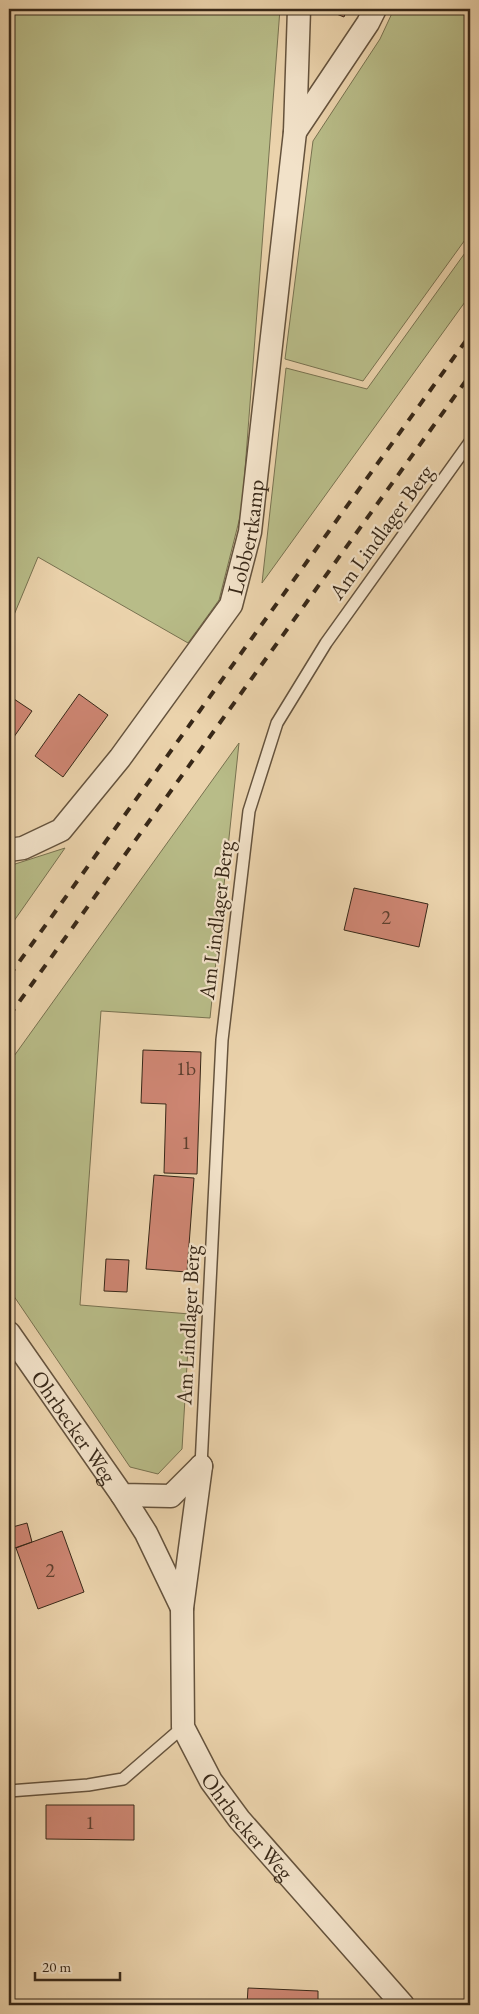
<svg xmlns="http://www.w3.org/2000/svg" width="479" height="2014" viewBox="0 0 479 2014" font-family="'EB Garamond',serif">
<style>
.green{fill:#b8bc88;stroke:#787250}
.building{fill:#ce8673;stroke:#382818}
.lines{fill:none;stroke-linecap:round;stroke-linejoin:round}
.lane-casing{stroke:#65533d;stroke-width:14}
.street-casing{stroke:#65533d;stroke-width:25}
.lane{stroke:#f2e2c9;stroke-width:11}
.street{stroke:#f2e2c9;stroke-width:22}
.rail{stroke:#382818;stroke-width:4;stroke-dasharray:9 9;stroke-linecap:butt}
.labels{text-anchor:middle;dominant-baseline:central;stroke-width:4.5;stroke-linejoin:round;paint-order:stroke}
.number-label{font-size:20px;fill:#5e402f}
.street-label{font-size:22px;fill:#382818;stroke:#f2e2c9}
</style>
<rect width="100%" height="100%" fill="#ebd3ac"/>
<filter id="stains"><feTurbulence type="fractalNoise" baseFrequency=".004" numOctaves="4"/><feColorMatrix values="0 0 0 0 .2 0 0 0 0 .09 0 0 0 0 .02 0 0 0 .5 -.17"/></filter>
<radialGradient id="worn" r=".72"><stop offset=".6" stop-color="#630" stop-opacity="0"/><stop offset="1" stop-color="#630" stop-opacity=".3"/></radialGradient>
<!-- green -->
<path class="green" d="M9 9H280L242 509 219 600 188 643 38 557 9 627Z
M394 9H470V233L363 381 285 359 313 141 380 39Z
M470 246V295L262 583 286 368 367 389Z
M239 743 210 1018 101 1011 80 1305 190 1314 182 1449 158 1474 130 1467 9 1289V1063Z
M65 848 9 928V866Z"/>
<!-- building -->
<path class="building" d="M324 9H347L344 17Z
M79 694 108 715 63 777 35 756Z
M11 697 32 711 9 744V700Z
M354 888 428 904 419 947 344 930Z
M143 1050 201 1052 197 1174 164 1173 166 1104 141 1103Z
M154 1175 194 1178 187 1272 146 1269Z
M106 1259 129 1260 127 1292 104 1291Z
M27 1523 32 1542 9 1550V1528Z
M62 1531 84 1592 38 1609 16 1548Z
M46 1805H134V1840L46 1839Z
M248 1988 318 1991V2005H247Z"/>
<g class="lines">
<defs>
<path id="lane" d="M201 1466 222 1040 249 811 277 723 326 643 470 442
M9 1791 88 1785 123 1779 183 1727"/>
<g id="street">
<path d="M295 132 368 23 375 9"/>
<path id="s1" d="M9 850 23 848 61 830 120 758 231 605 250 532 295 132 299 9"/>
<path id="s2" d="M9 1333 122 1495 171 1496 201 1466"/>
<path id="s3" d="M201 1466 182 1608 183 1727 211 1781 239 1819 403 2005"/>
<path d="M122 1495 146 1533 182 1608"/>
</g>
</defs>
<!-- lane casing -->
<use href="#lane" class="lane-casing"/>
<!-- street casing -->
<use href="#street" class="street-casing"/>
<!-- lane -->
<use href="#lane" class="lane"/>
<!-- street -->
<use href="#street" class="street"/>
<!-- rail -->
<path class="rail" d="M9 976 470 335
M9 1016 470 375"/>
</g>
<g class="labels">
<!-- number labels -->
<g class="number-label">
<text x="386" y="917">2</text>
<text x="186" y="1068">1b</text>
<text x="186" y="1142">1</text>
<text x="50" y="1570">2</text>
<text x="90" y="1822">1</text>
</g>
<!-- street labels -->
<g class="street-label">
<text transform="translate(381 532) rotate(-54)">Am Lindlager Berg</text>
<text stroke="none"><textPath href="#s1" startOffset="408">Lobbertkamp</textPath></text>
<text transform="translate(216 920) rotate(-83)">Am Lindlager Berg</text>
<text transform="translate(188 1325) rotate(-87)">Am Lindlager Berg</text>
<text stroke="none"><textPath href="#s2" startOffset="114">Ohrbecker Weg</textPath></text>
<text stroke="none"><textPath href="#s3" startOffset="381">Ohrbecker Weg</textPath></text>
</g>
</g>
<!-- margin -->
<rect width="479" height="2014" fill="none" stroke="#ebd3ac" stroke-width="30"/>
<rect x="10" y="10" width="459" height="1994" fill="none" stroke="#382818" stroke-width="2.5"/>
<rect x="15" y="15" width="449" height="1984" fill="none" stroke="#382818"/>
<!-- scale -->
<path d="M35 1972v8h85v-8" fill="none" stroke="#382818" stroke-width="2.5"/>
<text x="42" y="1972" font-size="15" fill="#382818" stroke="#f2e2c9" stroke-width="4" paint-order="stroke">20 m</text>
<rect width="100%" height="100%" filter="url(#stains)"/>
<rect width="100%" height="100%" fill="url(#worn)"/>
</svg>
